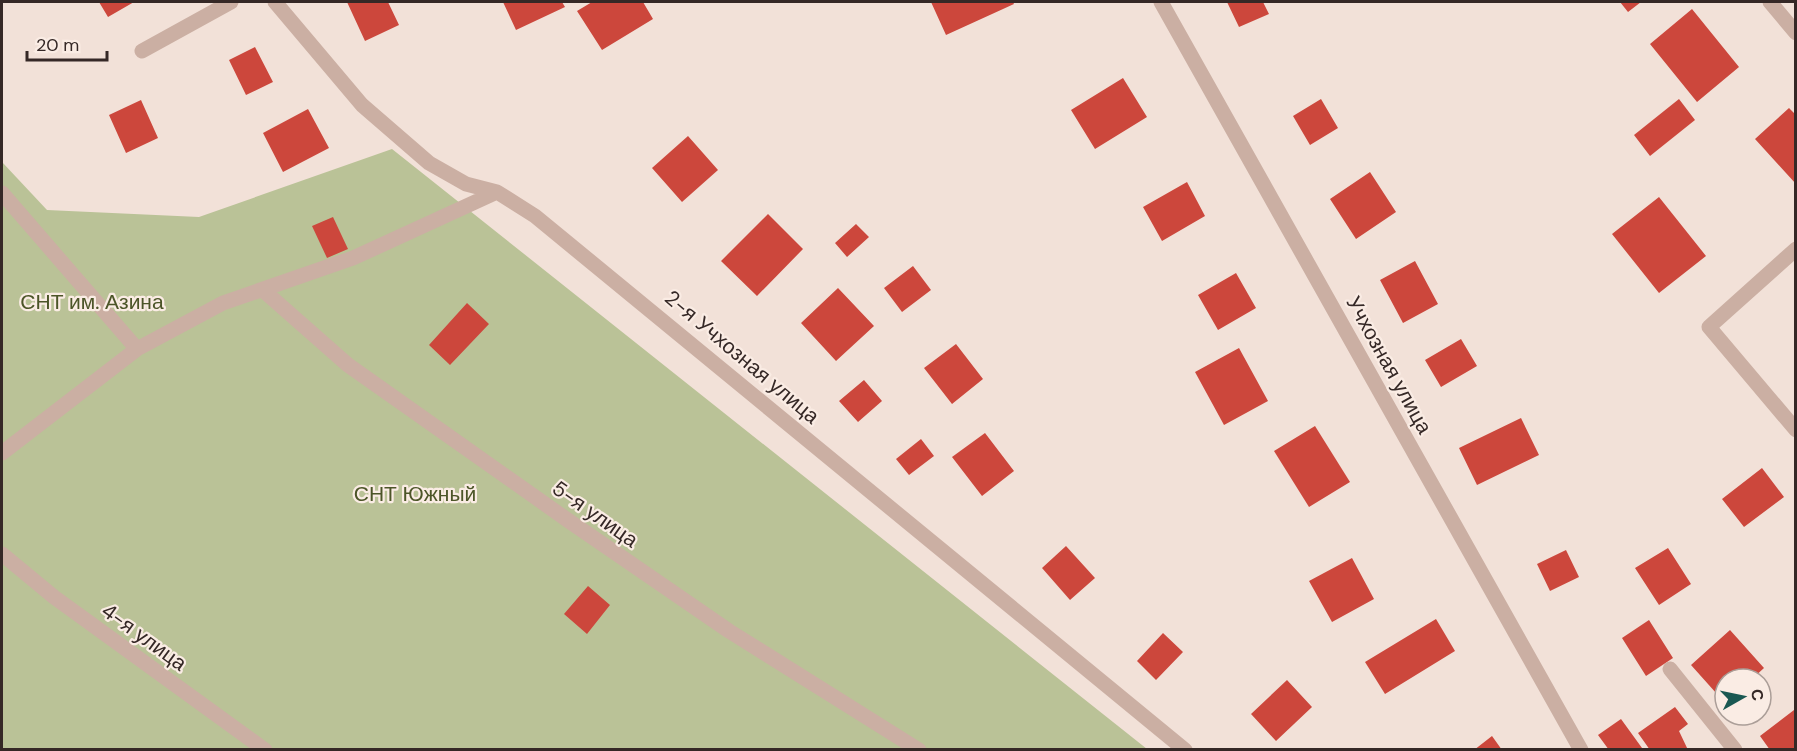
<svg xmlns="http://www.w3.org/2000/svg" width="1797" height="751" viewBox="0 0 1797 751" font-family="'DM Sans',sans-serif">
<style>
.green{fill:#bac297}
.building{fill:#cc473c}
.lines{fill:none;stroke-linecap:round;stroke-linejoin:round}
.minor{stroke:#cbafa3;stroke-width:15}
.labels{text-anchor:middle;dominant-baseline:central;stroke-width:4.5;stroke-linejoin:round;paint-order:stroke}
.park-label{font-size:21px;fill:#4c5528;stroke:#faece4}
.street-label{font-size:21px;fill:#352826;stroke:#faece4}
</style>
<rect width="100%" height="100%" fill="#f2e1d8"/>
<!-- green -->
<path class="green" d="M392 149 1147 749H2V162L47 210 199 217Z"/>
<!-- building -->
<path class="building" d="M99 2H134L108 17Z
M347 2H388L399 25 365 41Z
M503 2H562L565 7 516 30Z
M592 2H643L653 19 602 50 577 11Z
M931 2H1013L1014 4 946 35Z
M1227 2H1263L1269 14 1239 27Z
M1620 2H1641L1628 12Z
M1692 9 1739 67 1697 102 1650 44Z
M255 47 273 82 246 95 229 60Z
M1123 78 1147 117 1095 149 1071 110Z
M1321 99 1338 128 1310 145 1293 116Z
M1679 99 1695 120 1650 156 1634 135Z
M141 100 158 138 126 153 109 115Z
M1789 108 1796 115V184L1755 139Z
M308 109 329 148 283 172 263 133Z
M688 136 718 170 682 202 652 168Z
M1370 172 1396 212 1356 239 1330 199Z
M1187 182 1205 216 1162 241 1143 207Z
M1659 197 1706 256 1659 293 1612 234Z
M768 214 803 249 757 296 721 261Z
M333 217 348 249 327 258 312 226Z
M856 224 869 237 847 257 835 243Z
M1415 261 1438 304 1403 323 1380 280Z
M913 266 931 290 902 312 884 288Z
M1236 273 1256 308 1218 330 1198 295Z
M838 288 874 326 836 361 801 323Z
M467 303 489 324 450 365 429 345Z
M1461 339 1477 366 1441 387 1425 360Z
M956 344 983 379 952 404 924 368Z
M1239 348 1268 401 1224 425 1195 372Z
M864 380 882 401 858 422 839 401Z
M1521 418 1539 455 1477 485 1459 448Z
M1315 426 1350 482 1309 507 1274 451Z
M985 433 1014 471 982 496 952 457Z
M921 439 934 456 909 475 896 459Z
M1762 468 1784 497 1744 527 1722 499Z
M1066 546 1095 578 1070 600 1042 568Z
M1668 548 1691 584 1659 605 1635 568Z
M1566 550 1579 577 1550 591 1537 564Z
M1352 558 1374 599 1332 622 1309 581Z
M588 586 610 605 587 634 564 614Z
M1436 619 1455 651 1385 694 1365 662Z
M1649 620 1673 658 1646 676 1622 638Z
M1730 630 1764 668 1752 679H1725V703L1691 665Z
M1163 633 1183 652 1156 680 1137 661Z
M1287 680 1312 707 1276 741 1251 714Z
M1675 707 1688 724 1679 731 1688 750H1650L1638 733Z
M1794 710 1796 750H1770L1760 736Z
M1621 719 1642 748 1640 750H1609L1598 735Z
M1492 736 1502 750H1474Z"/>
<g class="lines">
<!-- minor -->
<path class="minor" d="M275 2 362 105 429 163 466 184 497 192 535 216 1185 750
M1161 2 1581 750
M1770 2 1796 33
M142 51 231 2
M2 193 137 349
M1796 249 1709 327 1796 430
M264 291 348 365 569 521 729 631 919 750
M2 453 137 349 223 303 353 258 497 192
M2 554 54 597 265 750
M1670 669 1735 750"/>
</g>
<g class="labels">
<!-- park labels -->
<g class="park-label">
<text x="92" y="302">СНТ им. Азина</text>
<text x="415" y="494">СНТ Южный</text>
</g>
<!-- street labels -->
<g class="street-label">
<text transform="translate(742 357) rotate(40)">2-я Учхозная улица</text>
<text transform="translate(1389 365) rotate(61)">Учхозная улица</text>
<text transform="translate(595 514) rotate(35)">5-я улица</text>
<text transform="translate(144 637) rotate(36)">4-я улица</text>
</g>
</g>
<!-- border -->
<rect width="1797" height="751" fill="none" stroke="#352826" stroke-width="6"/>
<!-- north arrow -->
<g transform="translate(1743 697) rotate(81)"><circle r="28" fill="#faece4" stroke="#ab9e98" stroke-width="1.5"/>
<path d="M0-4.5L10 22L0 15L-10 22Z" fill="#1a5852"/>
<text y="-9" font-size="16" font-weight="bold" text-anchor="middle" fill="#352826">С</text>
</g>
<!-- scale -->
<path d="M27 51v9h80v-9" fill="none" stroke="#352826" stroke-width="3"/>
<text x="36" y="51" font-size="18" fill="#352826" stroke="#faece4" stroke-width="4.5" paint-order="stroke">20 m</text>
</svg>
